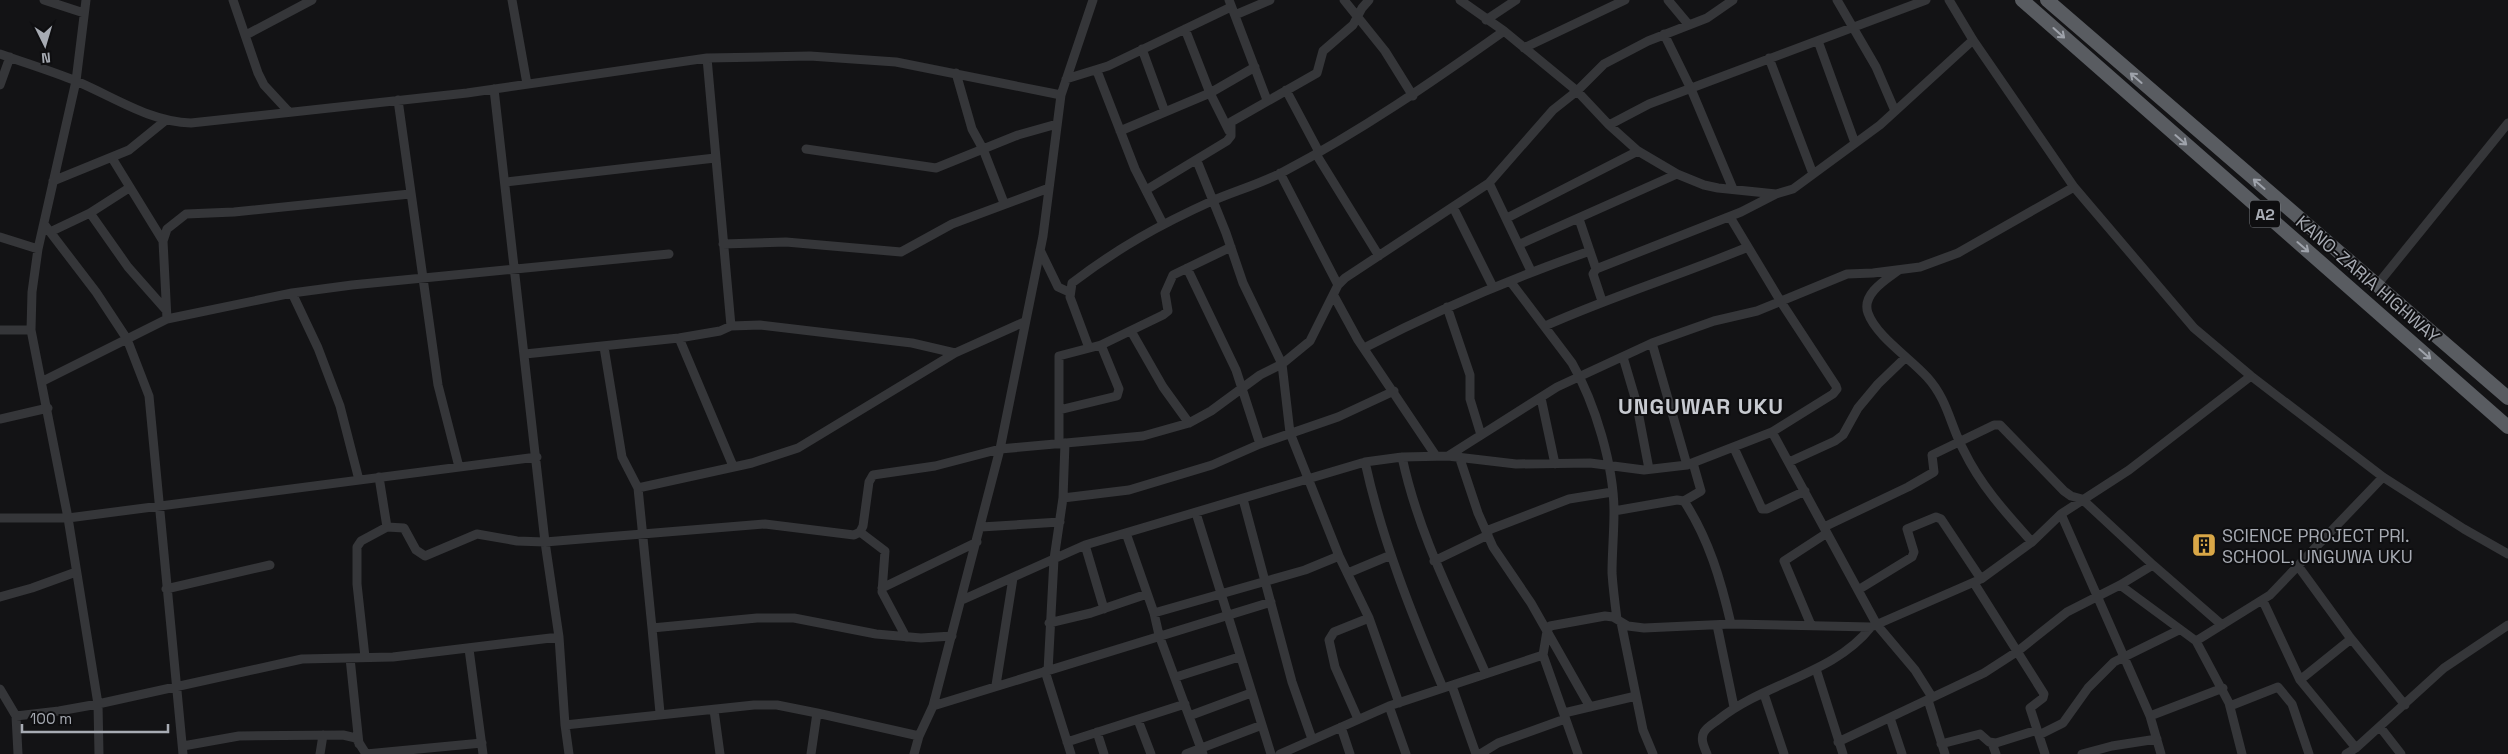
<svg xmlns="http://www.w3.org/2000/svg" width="2508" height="754" viewBox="0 0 2508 754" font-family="'Space Grotesk',sans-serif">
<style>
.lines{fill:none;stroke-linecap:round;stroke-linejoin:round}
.minor{stroke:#353639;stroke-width:9}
.trunk{stroke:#595c61;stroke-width:14}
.oneway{stroke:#9fa3ab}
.labels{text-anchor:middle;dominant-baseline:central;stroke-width:4;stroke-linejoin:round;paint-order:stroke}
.shield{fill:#0e0e10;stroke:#797c82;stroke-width:1}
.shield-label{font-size:16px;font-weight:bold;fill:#a7abb3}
.street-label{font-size:18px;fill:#a7abb3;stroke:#0e0e10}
.poi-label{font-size:18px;fill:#a7abb3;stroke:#0e0e10;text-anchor:start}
.district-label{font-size:22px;font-weight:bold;letter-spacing:1px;fill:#c7cad0;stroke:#0e0e10}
</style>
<rect width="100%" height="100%" fill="#131315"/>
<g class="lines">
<!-- minor -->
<path class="minor" d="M44 0 84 13
M86 0 76 81 38 249 32 292 31 330 68 518 98 704 99 754
M233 0 258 73 264 85 289 112
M512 0 527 84
M1229 0 1267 100
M1344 0 1385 51 1413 96
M1460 0 1504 31 1577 91 1609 125 1638 151 1677 174 1704 185 1718 188 1776 194 1793 189 1880 125 1973 40
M1668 0 1688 24
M1837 0 1876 67 1895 111
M1949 0 1973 40 2074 187 2194 328 2251 376 2383 477 2464 529 2508 554
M1235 15 1270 0
M1486 20 1516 0
M1185 29 1210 93 1229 131
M1664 34 1691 89 1733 189
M246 35 312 0
M1818 41 1855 143
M1524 48 1625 0
M1142 49 1165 112
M0 54C25 63 51 71 76 81 114 97 150 122 191 123L467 93 707 58 810 56 896 62 1061 95
M707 58 731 326 760 325 912 343 955 353 1024 322
M1769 58 1813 174
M1097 71 1135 169 1163 224
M956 73 972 129 983 149 1004 203
M1066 79 1108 66 1231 7
M0 85 10 57
M494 89 545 542 559 637 565 725 569 754
M1286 90 1319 152
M398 100 438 385 459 467
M1609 125 1649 104 1926 0
M1120 131 1210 93 1255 67
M806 149 936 168 1018 135 1057 124
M1316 154 1379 256
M112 158 163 241
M1197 161 1226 233 1243 283 1282 364 1290 433 1339 556 1369 618 1399 703
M1280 173 1338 285
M53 181 129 150 166 120
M505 182 715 158
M1489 183 1531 271
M1146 190 1227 141 1231 136V122L1317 73 1323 51 1353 25 1362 8 1369 0
M1453 207 1493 287
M90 213 128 267 166 310
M1507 218 1638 151
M1579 219 1596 269
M44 224 96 292 127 339 149 396 183 754
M50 232 90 213 129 188
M0 237 38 249
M723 244 786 242 901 252 952 224 1049 188
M1520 244 1677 174
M1040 250 1058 287 1069 292
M1187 268 1236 370 1260 444
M1899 270C1887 279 1861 294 1868 313 1876 336 1910 358 1927 377 1948 400 1950 425 1964 451 1981 486 2006 513 2032 542
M1510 281 1572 363C1595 403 1614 466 1614 512 1614 533 1612 553 1612 573 1613 588 1615 604 1617 619
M2377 285 2508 123
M292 293 318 348 340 406 359 480
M1334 296 1358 340 1436 456
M1602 301 1593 274 1596 269 1741 212 1776 194
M1447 307 1470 375V399L1481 435
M167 319 292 293 352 285 669 254
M1545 326C1612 296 1681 275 1748 247
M0 330H31
M1131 331 1163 387 1189 423
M679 338 733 466
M1652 343 1687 465
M604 347 622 457 638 488
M1089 348 1070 297 1072 283C1118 248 1159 225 1212 201 1235 191 1260 184 1283 172 1361 131 1432 82 1504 31
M1364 348C1437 310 1512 278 1590 251
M525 354 679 338 720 331 731 326
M1623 357 1636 401 1649 469
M43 381 167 319 163 241 167 229 186 214 234 212 410 194
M1541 398 1555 464
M1059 410 1117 396 1119 389 1101 345
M0 419 48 408
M1772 432 1877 625 1915 670 1932 697
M1059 444V356L1101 345 1163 315 1168 311 1165 293 1173 275 1231 247
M1734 448 1762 509H1767L1805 491
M1448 456 1557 387 1652 343 1714 321 1757 311 1847 274 1873 273 1920 267 1958 253 2074 187
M1459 456 1478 513 1493 547 1531 603 1590 707
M1402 457C1419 536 1454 601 1486 674
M1365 462 1402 457 1448 456 1516 464 1590 463 1644 470 1687 465 1772 432 1833 394 1837 389 1836 386 1781 302 1730 217
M1789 462 1835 441 1843 435 1858 408 1878 384 1906 357
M379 477 387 527
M1063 498 1129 490 1212 465 1260 444 1338 417 1394 391
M1243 499 1292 682 1312 739
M1684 501 1701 491 1693 463
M1614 511 1677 500 1684 501C1709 539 1721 581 1731 624
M1196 513 1271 754
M2061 514 2150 716 2161 754
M0 518H68L537 457
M981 527 1060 522
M1824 527 1908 487 1934 472 1932 455 1994 425H2000L2064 491 2071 496 2082 499 2153 565 2222 625
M1486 531 1569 499 1612 492
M860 532 885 551 882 592 906 637
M1126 533 1154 613 1159 635 1203 754
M1085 545 1104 609
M1434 561 1488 535
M2298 566 2349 636 2405 705
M1348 573 1391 555
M1974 583 2044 694 2043 698 2030 708 2045 754
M2120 585 2196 641 2229 703 2242 754
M882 588 977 542
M166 589 270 565
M1858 590 1912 557 1914 552 1907 529 1936 517 1941 519 1981 579
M0 597 32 588 76 572
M962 600 1085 545 1365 462C1382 540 1412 615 1443 688
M2263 601 2300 680 2356 748
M1154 613 1305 570 1339 556
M1621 622 1643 730 1653 754
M1049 623 1091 613 1147 594
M1717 625 1734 707
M1811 625 1784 561 1827 533
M652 628 660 713
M952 636 921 638 876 634 794 618H757L652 628 638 488 752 463 798 448 955 353
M2196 641 2270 595 2383 477
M469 649 483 754
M1543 655 1578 754
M365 657 357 584V547L361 541 387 527 404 528 416 550 425 556 477 534 517 541 545 542 765 524 854 535 860 532 863 526 869 482 873 475 935 466 1000 449 1143 436 1189 423 1211 411 1260 375 1282 364 1310 341 1338 285 1345 278 1489 183 1553 110 1577 91 1604 64 1648 41 1707 18 1733 0
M350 658 359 744
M1816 669 1843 754
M1045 671 1071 754
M1048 671 1054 559 1063 498 1065 443
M1176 677 1239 657
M2300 680 2351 639
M996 685 1013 578
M1452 686 1476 754
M0 689 16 716 59 711 98 704 302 659 393 657 559 637
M1764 694 1784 754
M1928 700 1945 754
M933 706 1271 602
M1389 706 1406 754
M2230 706 2278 687 2292 704 2309 754
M714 710 720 754
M817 713 919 736
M1564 713 1636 696
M16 716 18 754
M1189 716 1251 693
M2150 716 2223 688
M1890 718 1902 754
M1358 719 1335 667 1329 640 1334 632 1369 618
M1138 720 1151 754
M565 725 754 705H777L817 713 811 754
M1341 727 1350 754
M2380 727 2401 754
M1097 732 1104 754
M2039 735 2063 723 2088 688 2114 662 2179 630
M1067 742 1185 704
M1838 742 1984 673 2018 651 2067 612 2120 585 2153 565
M1992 743 1996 754
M1941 744 1980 734 1989 742 1996 743 2037 730
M183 746 239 736 343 735 356 738 366 754 482 743
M320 754 323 735
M914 754 919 736 933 706 1000 449 1043 236 1061 95 1093 0
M1186 754 1262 725
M1280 754 1389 706 1543 655 1547 631 1550 626 1605 616 1613 617 1628 626 1644 628 1731 624 1871 627 1981 579 2032 542 2061 514 2129 470 2251 376
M1480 754 1498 743 1565 719
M1707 754C1704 747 1700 739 1704 732 1707 727 1714 723 1718 720 1765 682 1833 675 1871 627
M2082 754 2112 746 2157 739
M2346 754 2356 748 2444 668 2508 625"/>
<!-- trunk -->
<path class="trunk" d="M2022 0 2508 427
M2047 0 2508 398"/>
</g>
<!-- one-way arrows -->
<defs><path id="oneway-shaft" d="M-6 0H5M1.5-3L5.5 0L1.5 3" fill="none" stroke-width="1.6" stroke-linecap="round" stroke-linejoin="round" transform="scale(1.25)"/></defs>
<g class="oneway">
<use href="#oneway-shaft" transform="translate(2059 33) rotate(42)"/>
<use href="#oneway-shaft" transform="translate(2136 78) rotate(-139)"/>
<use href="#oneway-shaft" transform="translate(2181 140) rotate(41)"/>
<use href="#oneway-shaft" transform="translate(2259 184) rotate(-139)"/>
<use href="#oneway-shaft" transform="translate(2303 247) rotate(41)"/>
<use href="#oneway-shaft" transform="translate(2425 354) rotate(41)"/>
</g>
<!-- icons -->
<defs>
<symbol id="building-square" viewBox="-11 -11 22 22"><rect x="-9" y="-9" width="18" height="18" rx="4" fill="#d9a747" stroke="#0e0e10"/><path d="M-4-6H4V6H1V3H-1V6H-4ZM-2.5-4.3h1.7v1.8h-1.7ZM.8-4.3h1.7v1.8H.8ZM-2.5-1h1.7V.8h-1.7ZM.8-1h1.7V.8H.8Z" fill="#111"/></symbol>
</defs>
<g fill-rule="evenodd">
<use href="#building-square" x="2190" y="531" width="28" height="28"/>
</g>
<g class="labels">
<!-- shield labels -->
<rect class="shield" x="2250" y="200.5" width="30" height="27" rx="4"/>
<g class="shield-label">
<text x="2265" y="214">A2</text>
</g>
<!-- street labels -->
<g class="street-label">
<text transform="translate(2368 279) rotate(41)">KANO-ZARIA HIGHWAY</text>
</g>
<!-- poi labels -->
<g class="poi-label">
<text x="2222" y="535">SCIENCE PROJECT PRI.<tspan x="2222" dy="21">SCHOOL, UNGUWA UKU</tspan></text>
</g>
<!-- district labels -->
<g class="district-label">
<text x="1701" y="406">UNGUWAR UKU</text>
</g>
</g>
<!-- north arrow -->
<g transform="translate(45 45) rotate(175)" stroke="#0e0e10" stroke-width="4" paint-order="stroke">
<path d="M0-4L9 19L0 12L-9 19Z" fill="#a7abb3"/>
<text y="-8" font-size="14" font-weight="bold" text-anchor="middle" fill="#a7abb3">N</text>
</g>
<!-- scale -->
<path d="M22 724v8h146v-8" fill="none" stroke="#a7abb3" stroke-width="2.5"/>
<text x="30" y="724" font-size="15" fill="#a7abb3" stroke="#0e0e10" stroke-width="4" paint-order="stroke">100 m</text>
</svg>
